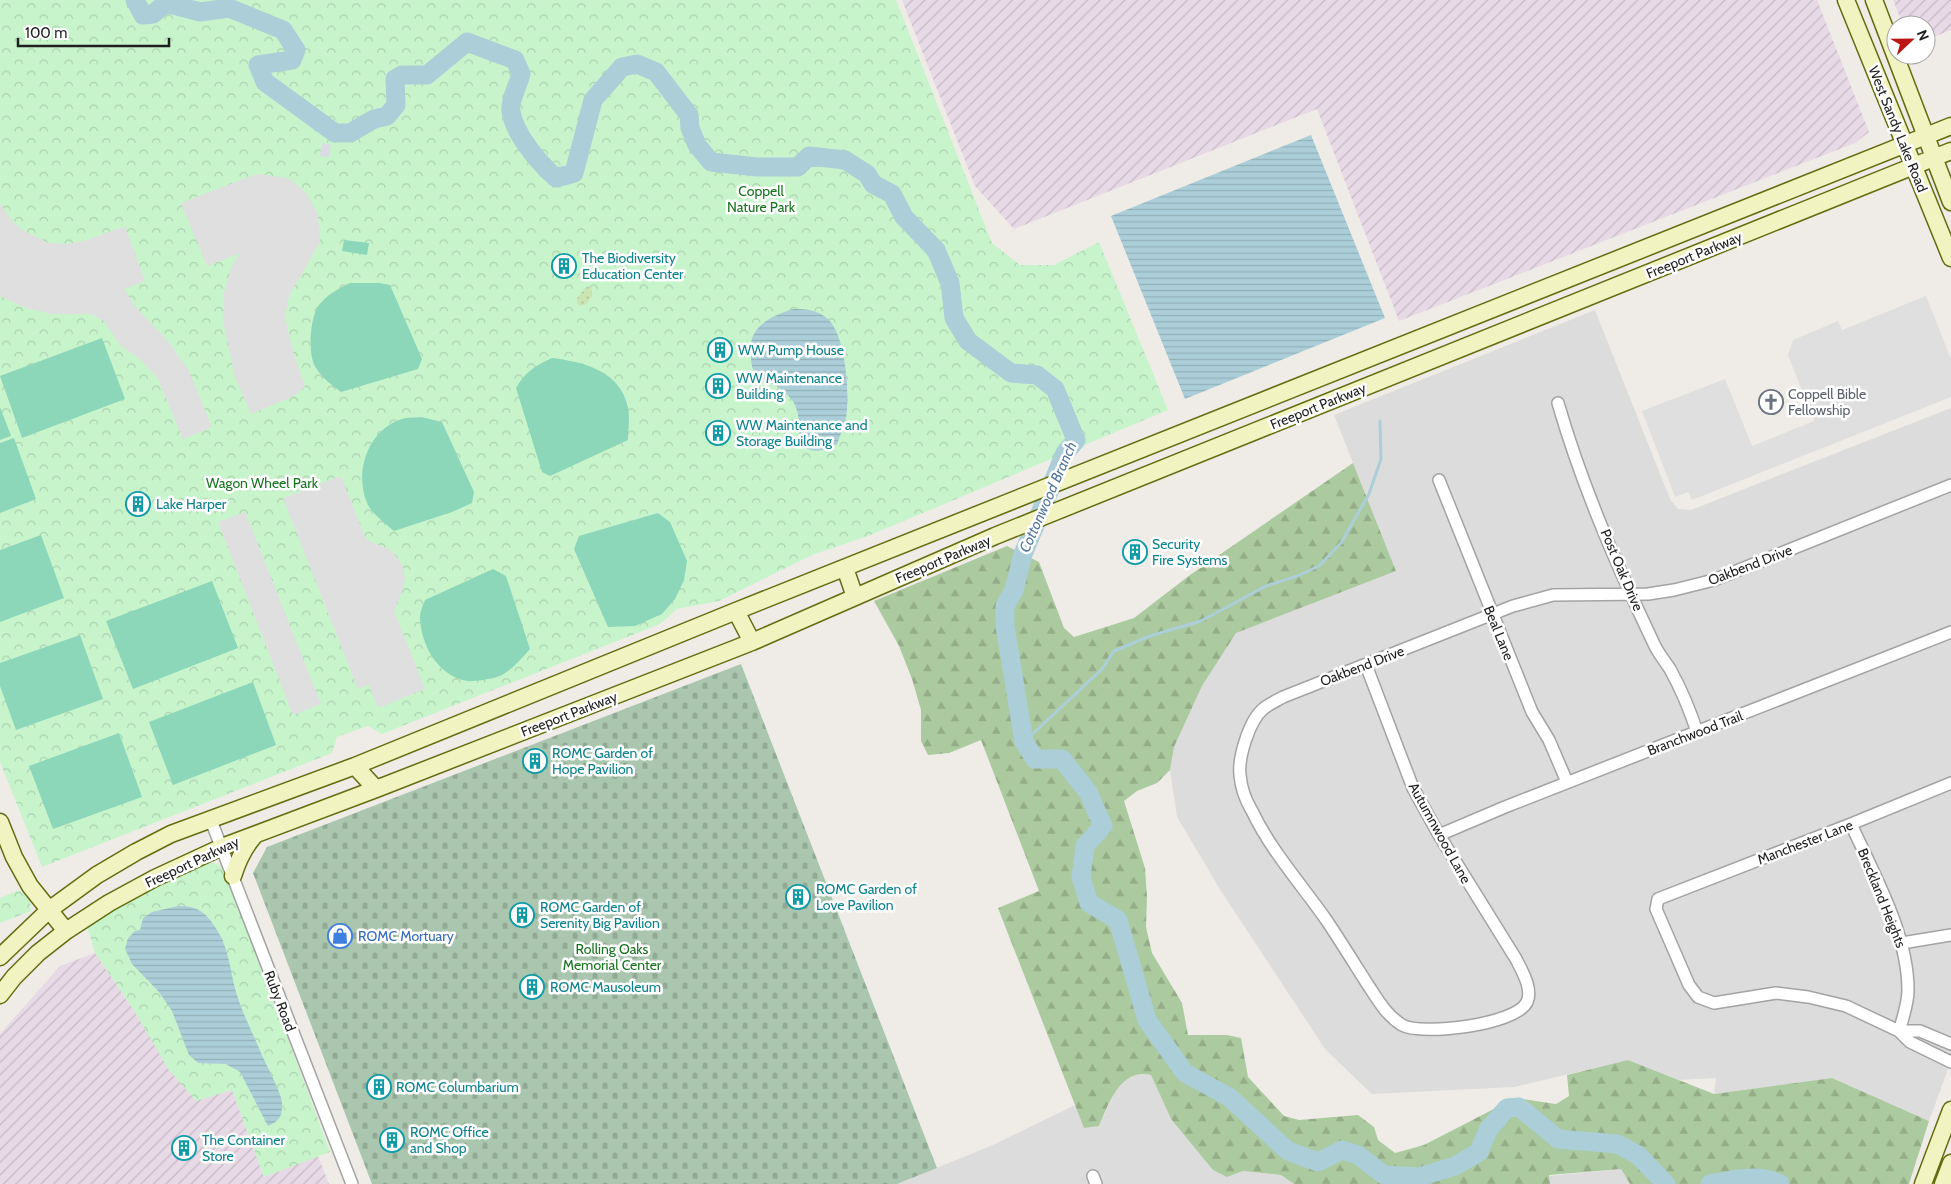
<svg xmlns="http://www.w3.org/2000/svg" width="1951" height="1184" viewBox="0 0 1951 1184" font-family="Cabin,sans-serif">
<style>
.residential{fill:#dddcdc}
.industrial{fill:url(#industrial-furrows)}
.forest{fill:url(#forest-firs)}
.cemetery{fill:url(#cemetery-stones)}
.park{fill:url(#park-crowns)}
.garden{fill:url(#garden-dots)}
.pitch{fill:#8cd6ba}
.parking{fill:#dfdfdf}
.plaza{fill:#dbdbe5}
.water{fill:url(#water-rules)}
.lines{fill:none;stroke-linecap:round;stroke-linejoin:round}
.stream{stroke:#abced8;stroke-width:3}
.river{stroke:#abced8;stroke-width:19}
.street-casing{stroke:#a3a3a3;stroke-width:14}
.secondary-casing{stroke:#626d10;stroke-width:19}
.street{stroke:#fff;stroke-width:11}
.secondary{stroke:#f1f3c0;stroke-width:16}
.labels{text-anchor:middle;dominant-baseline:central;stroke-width:5;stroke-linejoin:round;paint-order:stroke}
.street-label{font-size:14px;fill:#1f1f1f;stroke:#fff}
.park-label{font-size:14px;fill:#17741f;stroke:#fff}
.culture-label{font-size:14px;fill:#0d838f;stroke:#fff;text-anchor:start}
.worship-label{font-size:14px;fill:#5b616d;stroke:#fff;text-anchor:start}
.shop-label{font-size:14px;fill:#366cbe;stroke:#fff;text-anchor:start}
.water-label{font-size:15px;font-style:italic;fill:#52789f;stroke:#fff}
</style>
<defs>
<pattern id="industrial-furrows" width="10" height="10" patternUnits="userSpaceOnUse" patternTransform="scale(1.25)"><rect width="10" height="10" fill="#e7d9e5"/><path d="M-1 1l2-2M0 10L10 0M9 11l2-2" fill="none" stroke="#c6bac4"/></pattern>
<pattern id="forest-firs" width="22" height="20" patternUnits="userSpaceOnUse" patternTransform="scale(1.25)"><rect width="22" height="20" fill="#acca9f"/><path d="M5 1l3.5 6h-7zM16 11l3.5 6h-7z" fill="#94ad88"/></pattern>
<pattern id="cemetery-stones" width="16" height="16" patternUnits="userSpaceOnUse" patternTransform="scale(1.25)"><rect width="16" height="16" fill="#aac6ae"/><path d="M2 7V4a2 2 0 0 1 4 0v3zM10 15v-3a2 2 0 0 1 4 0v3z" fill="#92aa95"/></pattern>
<pattern id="park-crowns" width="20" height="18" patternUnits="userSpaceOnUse" patternTransform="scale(1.25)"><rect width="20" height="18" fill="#c8f4cc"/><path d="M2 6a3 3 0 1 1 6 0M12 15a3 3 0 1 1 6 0" fill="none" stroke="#abd1af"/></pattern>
<pattern id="garden-dots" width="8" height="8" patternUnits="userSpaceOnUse" patternTransform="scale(1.25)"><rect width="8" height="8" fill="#cae4b2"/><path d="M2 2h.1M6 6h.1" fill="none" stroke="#adc399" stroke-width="1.8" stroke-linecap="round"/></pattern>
<pattern id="water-rules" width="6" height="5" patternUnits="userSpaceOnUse" patternTransform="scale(1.25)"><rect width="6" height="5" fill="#abced8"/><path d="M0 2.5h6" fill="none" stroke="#93b0b9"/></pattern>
</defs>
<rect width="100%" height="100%" fill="#efece7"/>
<!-- residential -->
<path class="residential" d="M1595 310 1670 499 1678 509 1691 510 1951 408V1061L1929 1121 1832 1078 1714 1094 1716 1078 1679 1080 1628 1060 1514 1087 1372 1094 1325 1049 1221 891 1177 817 1170 770 1174 747 1202 686 1236 632 1396 571 1334 415Z
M1141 1073 1151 1075 1171 1119 1227 1177 1243 1171 1281 1175 1294 1184H897L993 1145 1075 1105 1084 1127 1099 1126 1116 1090 1126 1079Z
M1621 1169 1630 1184H1550L1549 1176Z"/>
<!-- industrial -->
<path class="industrial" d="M902 0H1817L1869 132 1855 143 1399 321 1317 109 1014 229 975 186Z
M1893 0H1951V30L1926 40V25H1903Z
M95 953 133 1009 232 1090 264 1177 318 1156 329 1184H0V1034L60 966Z"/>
<!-- forest -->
<path class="forest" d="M1353 463 1396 571 1236 633 1202 686 1174 747 1170 770 1157 783 1137 791 1124 801 1145 868 1147 897 1146 927 1152 953 1182 1003 1188 1035H1227L1241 1038 1248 1077 1284 1116 1299 1120 1358 1115 1374 1127 1378 1140 1395 1153 1424 1145 1515 1098 1556 1104 1569 1096 1567 1075 1628 1060 1714 1094 1832 1078 1929 1121 1909 1184H1630L1621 1169 1549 1175 1550 1184H1294L1281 1175 1243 1171 1227 1177 1213 1170 1171 1119 1151 1075C1120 1068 1109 1104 1099 1126L1084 1128 998 908 1039 891 981 740 949 753 928 755 921 741V710L912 679 899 646 874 601 1007 546 1039 562 1064 628 1074 637 1134 618 1190 575Z"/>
<!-- cemetery -->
<path class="cemetery" d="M741 664 937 1168 897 1184H372L253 873 267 847Z"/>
<!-- park -->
<path class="park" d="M0 0H896L992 243 1020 265H1054L1099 242 1168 410 868 536 812 555 719 601 677 609 660 624 382 734 368 726 337 737 332 753 42 867 0 762Z
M208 863C226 861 229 881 235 895L330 1152 264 1177 232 1090 196 1101 169 1070 133 1009 95 953 87 926 137 894 155 888Z
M19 890 30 900 31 911 0 923V898Z"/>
<!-- garden -->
<path class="garden" d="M589 286 592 290V296L586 304 580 306 577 303V299L585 288Z"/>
<!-- pitch -->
<path class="pitch" d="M344 240 369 243 367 255 342 251Z
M350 283H379L390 285 422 359 418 369 341 392C332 385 322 378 316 368 307 355 310 317 319 305 328 294 338 289 350 283Z
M102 338 125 399 22 438 0 376Z
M552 358C584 362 621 371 628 408 630 418 628 430 628 440L550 476 542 472 516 388C524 373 536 365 552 358Z
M0 407 11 436 0 440Z
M421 417 442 422 474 492 472 503 452 512 394 531C385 523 372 514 367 503 354 471 368 430 402 419 408 417 415 418 421 417Z
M14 438 36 499 0 513V443Z
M658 513 670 522 687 561 684 580 675 599 662 614 635 626 608 627 574 549 579 536Z
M41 535 64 598 0 622V550Z
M493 569 506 576 530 649C520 660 509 674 494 678 487 679 474 682 467 681 438 676 421 645 420 618 420 612 423 605 425 600Z
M212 581 238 648 133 689 106 621Z
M80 635 103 699 16 730 0 686V663Z
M253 682 276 745 173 785 149 722Z
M119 733 142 797 53 829 29 766Z"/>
<!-- parking -->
<path class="parking" d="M262 174 290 179 307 194 318 214 320 242 289 296 285 317 292 348 305 387 292 397 251 414 235 377 223 321 224 292 232 265 240 253 207 266 181 203 254 175Z
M0 204 12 221 22 230 49 243 68 244 87 240 125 226 145 281 124 289 135 306 167 340 188 369 212 427 183 439 158 379 141 360 120 345 104 321 91 314H52L26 308 0 296Z
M1926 296 1951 359V397L1692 500 1688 492 1675 497 1642 411 1725 379 1752 446 1814 421 1788 355 1793 340 1838 321 1842 330Z
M341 476 365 537 371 542 389 549 397 557 403 567 405 578 403 589 394 611 425 689 378 708 369 685 358 689 283 498Z
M245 512 321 704 293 715 218 522Z"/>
<!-- plaza -->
<path class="plaza" d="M322 143 331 145 329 157 320 156Z"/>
<!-- water -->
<path class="water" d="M1311 135 1385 318 1185 399 1111 216Z
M793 309C806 309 819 310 829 320 846 338 850 394 846 418 844 427 840 435 837 444 822 451 814 455 800 444 798 430 801 416 794 403 789 394 777 386 767 381 765 380 760 378 757 376 753 372 751 364 751 358 746 328 768 317 793 309Z
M178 906C196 906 205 911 215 927 229 947 230 970 236 992 242 1013 253 1033 261 1053 265 1062 282 1095 282 1102 283 1115 280 1121 268 1126L240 1072 226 1064 198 1063 189 1055 172 1011 159 992 132 964 125 949 128 938 135 931 140 930 143 918 152 912Z"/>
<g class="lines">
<!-- stream -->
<path class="stream" d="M1024 742 1102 669 1114 651 1150 636 1201 621 1266 586 1297 576 1319 566 1341 543 1369 494 1381 459 1380 421
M1774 1181 1775 1184"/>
<!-- river -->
<path class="river" d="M135 0 143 15 153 14 166 3 200 12 229 8 283 30 296 50 292 60 258 65 265 82 335 133H350L374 119 387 116 396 105 395 79 402 75H427L467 42 515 60 521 74C519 82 509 103 511 111 514 134 539 163 556 178L574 173 593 100 622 67 637 64 656 72 689 115 690 128 697 145 711 162 757 167H798L809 156 845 160 867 174 873 184 892 194 904 217 936 250 950 283 954 318 968 341 1011 373 1037 375 1055 389 1076 440 1065 453 1023 554 1014 590 1005 606V626L1024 742 1035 759H1062L1088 792 1103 826 1085 846 1081 877 1089 903 1118 920 1147 1020 1185 1073 1229 1097 1288 1151 1318 1162 1342 1150 1358 1155 1384 1175 1419 1177 1455 1166 1479 1152 1488 1130 1507 1108 1519 1107 1558 1139 1617 1144 1638 1155 1666 1184
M1710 1184C1732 1180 1759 1173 1780 1184"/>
<defs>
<path id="street" d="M1558 403C1582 486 1617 566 1654 644 1658 653 1664 660 1670 669 1681 689 1690 710 1697 732
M1439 480 1532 712 1549 740 1567 782
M1366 665 1413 788 1439 835 1516 959C1522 971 1533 989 1527 1002 1516 1025 1421 1036 1402 1025 1386 1015 1378 1000 1368 985 1354 963 1341 942 1327 921 1302 885 1271 851 1252 811 1246 801 1241 787 1240 775 1238 758 1249 721 1263 709 1269 704 1276 701 1283 697L1513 606 1553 595 1648 594 1674 590 1714 580 1951 485
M1951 783 1851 824 1658 899 1656 909 1689 985 1698 997 1714 1003 1776 993 1808 997 1846 1006 1899 1031 1910 1042 1951 1062
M210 818 352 1184
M1851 824C1874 875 1908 934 1908 990 1908 1004 1903 1018 1899 1031
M1439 835 1505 807 1951 632
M1902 943 1951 935
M1899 1031H1920L1951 1044
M1093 1176 1096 1184"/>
<path id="secondary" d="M1846 0 1951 258
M1874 0 1951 202
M845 568 855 597
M736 611 752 642
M355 766 376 789
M0 822 14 857 30 886 66 931
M233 876C238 860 244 847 255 835
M0 957 49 910 97 875 136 852 171 834 355 766 736 611 1951 126
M0 995 14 977 38 953 66 931 109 903 155 878 222 847 376 789 752 642 995 536 1951 151
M1923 1184 1951 1110
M1943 1184 1951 1163"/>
</defs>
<!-- street casing -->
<use href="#street" class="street-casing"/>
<!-- secondary casing -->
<use href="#secondary" class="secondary-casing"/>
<!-- street -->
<use href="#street" class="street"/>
<!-- secondary -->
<use href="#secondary" class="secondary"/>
</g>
<!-- icons -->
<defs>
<symbol id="building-ring" viewBox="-11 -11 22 22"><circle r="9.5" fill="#fff" stroke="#0f9aa8" stroke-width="1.5"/><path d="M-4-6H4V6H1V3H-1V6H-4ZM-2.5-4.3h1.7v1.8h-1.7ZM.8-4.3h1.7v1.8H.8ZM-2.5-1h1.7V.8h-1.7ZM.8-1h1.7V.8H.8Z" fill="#0f9aa8"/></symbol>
<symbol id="church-ring" viewBox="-11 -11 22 22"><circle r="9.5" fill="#fff" stroke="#6b7280" stroke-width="1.5"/><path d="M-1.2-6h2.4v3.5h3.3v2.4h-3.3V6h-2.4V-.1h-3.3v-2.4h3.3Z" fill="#6b7280"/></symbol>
<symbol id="shop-ring" viewBox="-11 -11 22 22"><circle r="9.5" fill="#fff" stroke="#3f7fe0" stroke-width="1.5"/><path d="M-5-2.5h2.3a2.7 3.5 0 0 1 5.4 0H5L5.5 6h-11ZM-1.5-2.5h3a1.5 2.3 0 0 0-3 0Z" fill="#3f7fe0"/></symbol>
</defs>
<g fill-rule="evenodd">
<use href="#building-ring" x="550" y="252" width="28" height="28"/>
<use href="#building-ring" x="706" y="336" width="28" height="28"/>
<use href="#building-ring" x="704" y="372" width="28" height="28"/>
<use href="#church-ring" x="1757" y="388" width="28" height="28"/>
<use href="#building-ring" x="704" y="419" width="28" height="28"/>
<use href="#building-ring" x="124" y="490" width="28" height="28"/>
<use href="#building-ring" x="1121" y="538" width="28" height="28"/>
<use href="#building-ring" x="521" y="747" width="28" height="28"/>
<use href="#building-ring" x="784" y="883" width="28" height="28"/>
<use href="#building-ring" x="508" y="901" width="28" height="28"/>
<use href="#shop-ring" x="326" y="922" width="28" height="28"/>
<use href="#building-ring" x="518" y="973" width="28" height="28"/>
<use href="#building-ring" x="365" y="1073" width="28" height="28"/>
<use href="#building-ring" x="378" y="1126" width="28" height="28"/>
<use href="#building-ring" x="170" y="1134" width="28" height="28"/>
</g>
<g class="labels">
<!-- street labels -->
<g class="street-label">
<text transform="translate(1898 129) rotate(68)">West Sandy Lake Road</text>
<text transform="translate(1694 255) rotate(-22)">Freeport Parkway</text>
<text transform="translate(1318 406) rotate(-22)">Freeport Parkway</text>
<text transform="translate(943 559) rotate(-23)">Freeport Parkway</text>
<text transform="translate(1750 565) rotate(-21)">Oakbend Drive</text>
<text transform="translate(1622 570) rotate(67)">Post Oak Drive</text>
<text transform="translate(1499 633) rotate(68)">Beal Lane</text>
<text transform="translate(1362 666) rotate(-21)">Oakbend Drive</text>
<text transform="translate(569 714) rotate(-21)">Freeport Parkway</text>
<text transform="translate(1695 733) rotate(-21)">Branchwood Trail</text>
<text transform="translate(1440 833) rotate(61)">Autumnwood Lane</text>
<text transform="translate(1805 842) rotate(-21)">Manchester Lane</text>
<text transform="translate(192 862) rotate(-25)">Freeport Parkway</text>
<text transform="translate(1882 898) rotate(68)">Breckland Heights</text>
<text transform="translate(280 1001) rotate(69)">Ruby Road</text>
</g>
<!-- park labels -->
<g class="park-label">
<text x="761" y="191">Coppell<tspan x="761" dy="16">Nature Park</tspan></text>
<text x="262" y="483">Wagon Wheel Park</text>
<text x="612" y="949">Rolling Oaks<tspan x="612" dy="16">Memorial Center</tspan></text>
</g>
<!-- culture labels -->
<g class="culture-label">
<text x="582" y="258">The Biodiversity<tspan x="582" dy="16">Education Center</tspan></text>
<text x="738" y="350">WW Pump House</text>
<text x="736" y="378">WW Maintenance<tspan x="736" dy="16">Building</tspan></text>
<text x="736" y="425">WW Maintenance and<tspan x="736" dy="16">Storage Building</tspan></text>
<text x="156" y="504">Lake Harper</text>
<text x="1152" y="544">Security<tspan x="1152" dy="16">Fire Systems</tspan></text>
<text x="552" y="753">ROMC Garden of<tspan x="552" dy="16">Hope Pavilion</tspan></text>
<text x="816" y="889">ROMC Garden of<tspan x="816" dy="16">Love Pavilion</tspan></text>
<text x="540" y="907">ROMC Garden of<tspan x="540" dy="16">Serenity Big Pavilion</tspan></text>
<text x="550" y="987">ROMC Mausoleum</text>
<text x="396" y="1087">ROMC Columbarium</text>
<text x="410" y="1132">ROMC Office<tspan x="410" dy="16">and Shop</tspan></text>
<text x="202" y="1140">The Container<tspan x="202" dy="16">Store</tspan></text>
</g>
<!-- worship labels -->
<g class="worship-label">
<text x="1788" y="394">Coppell Bible<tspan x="1788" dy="16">Fellowship</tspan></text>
</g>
<!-- shop labels -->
<g class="shop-label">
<text x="358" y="936">ROMC Mortuary</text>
</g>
<!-- water labels -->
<g class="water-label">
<text transform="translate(1048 497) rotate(-66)">Cottonwood Branch</text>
</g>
</g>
<!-- north arrow -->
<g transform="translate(1911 40) rotate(68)"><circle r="24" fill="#ffffff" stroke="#a5a5a5"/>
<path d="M0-4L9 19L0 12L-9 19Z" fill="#bb1514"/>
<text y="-8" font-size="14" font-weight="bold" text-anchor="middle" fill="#1f1f1f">N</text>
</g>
<!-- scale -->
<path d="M18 38v8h151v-8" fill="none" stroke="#1f1f1f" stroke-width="2.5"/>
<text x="25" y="38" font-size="15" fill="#1f1f1f" stroke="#ffffff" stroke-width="4" paint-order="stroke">100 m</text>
</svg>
